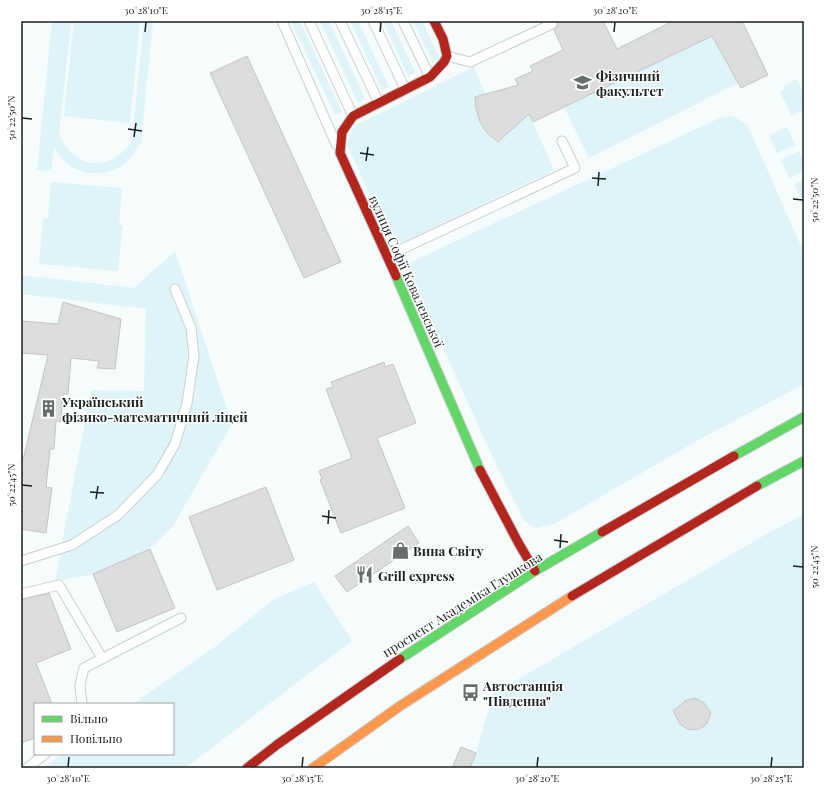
<svg xmlns="http://www.w3.org/2000/svg" width="825" height="789" viewBox="0 0 825 789" font-family="'Playfair Display',serif">
<style>
.green{fill:#def4f8}
.building{fill:#dddcdd;stroke:#c4c4c5}
.lines{fill:none;stroke-linecap:round;stroke-linejoin:round}
.lane-casing{stroke:#c9cecf;stroke-width:11}
.fast-casing{stroke:#c9cecf;stroke-width:11}
.slow-casing{stroke:#c9cecf;stroke-width:11}
.jam-casing{stroke:#c9cecf;stroke-width:11}
.lane{stroke:#fefeff;stroke-width:9}
.fast{stroke:#63d668;stroke-width:9}
.slow{stroke:#ff974d;stroke-width:9}
.jam{stroke:#b3261e;stroke-width:9}
.ticks{fill:none;stroke:#1b2020;stroke-width:1.5}
.labels{text-anchor:middle;dominant-baseline:central;stroke-width:3;stroke-linejoin:round;paint-order:stroke}
.poi-label{font-size:13px;font-weight:bold;fill:#1b2020;stroke:#fff;text-anchor:start}
.street-label{font-size:13px;fill:#1b2020;stroke:#fff}
.neatline{fill:none;stroke:#1b2020;stroke-width:1.5}
.ticks-label{font-size:10px;text-anchor:middle;fill:#1b2020}
</style>
<rect width="100%" height="100%" fill="#f6fbfc"/>
<!-- green -->
<path class="green" d="M52 21H71L59 134C74 170 110 173 132 141L144 21H153L141 142C136 151 131 160 121 166 104 177 78 175 63 160 60 156 57 151 54 147L51 171 37 170Z
M74 21H140L130 123 64 116Z
M291 21H300L342 112 335 115Z
M320 21H329L365 99 358 103Z
M350 21H358L389 87 382 90Z
M383 21H391L415 72 408 76Z
M413 21H422L440 59 433 63Z
M712 36 738 83 589 158 564 107Z
M474 67 485 94 475 97C476 118 482 129 498 142L529 114 554 170 399 244 390 240 347 144 354 126Z
M797 79 804 94V110L792 116 780 92 784 89 783 86Z
M732 116 747 124 804 253V384L698 440 554 524 536 528 525 522 494 460 408 271 411 262 722 117Z
M787 127 795 145 777 153 769 135Z
M799 151 804 163V171L789 178 781 160Z
M804 180V202H803L794 184Z
M51 182 122 188 119 225H123L118 271 39 264 43 218H48Z
M175 251 232 424 173 526 154 545 108 572 55 581 91 390 144 391 146 309 21 294V275L134 288Z
M804 514V768H470L476 753 493 694 765 535Z
M314 582 352 641 185 768H43L63 754H173V704H133L216 646 273 600Z"/>
<!-- building -->
<path class="building" d="M557 21H603L617 49 673 21H742L768 75 741 88 712 36 533 122 529 114 498 142 487 133 480 122 476 109 475 97 518 85 515 79 533 71 530 66 563 50 554 30 558 25Z
M247 56 341 262 304 278 210 73Z
M63 302 121 319 115 369 97 368 99 361 71 358 68 394H63L61 422 56 421 54 449H50L46 487 52 488 46 533 21 529V459L23 460 48 355 21 353V321L58 324Z
M384 362 385 367 393 364 416 423 377 438 405 508 341 533 320 480 322 479 319 471 352 458 326 389 333 387 331 382Z
M266 487 294 560 217 590 189 517Z
M408 526 419 543 347 592 335 576Z
M150 549 175 608 117 632 93 574Z
M49 593 71 649 36 663 52 704H35V738L21 743V600Z
M695 698 704 703 711 713 707 723 703 727 699 729 689 730 680 724 673 711 685 701Z
M461 747 476 753 470 768H452Z"/>
<g class="lines">
<defs>
<path id="lane" d="M282 21 336 144
M309 21 353 116
M340 21 379 103
M373 21 405 89
M403 21 430 77
M447 56 470 62 552 24
M387 256 575 168 562 141
M21 561 72 545 118 515 157 475 175 444 187 403 194 356 191 328 175 289
M21 594 59 585 102 658
M82 704 80 685 84 668 181 618
M27 768 45 754"/>
<path id="fast" d="M396 276 480 470
M734 456 804 417
M757 486 804 461
M400 659 535 571 602 532"/>
<path id="slow" d="M313 768 400 706 572 596"/>
<path id="jam" d="M396 276 340 153 342 132 353 116 430 77 444 62 447 56 443 39 434 21
M480 470 519 544 535 571
M602 532 734 456
M572 596 757 486
M247 768 278 744 400 659"/>
</defs>
<!-- lane casing -->
<use href="#lane" class="lane-casing"/>
<!-- fast casing -->
<use href="#fast" class="fast-casing"/>
<!-- slow casing -->
<use href="#slow" class="slow-casing"/>
<!-- jam casing -->
<use href="#jam" class="jam-casing"/>
<!-- lane -->
<use href="#lane" class="lane"/>
<!-- fast -->
<use href="#fast" class="fast"/>
<!-- slow -->
<use href="#slow" class="slow"/>
<!-- jam -->
<use href="#jam" class="jam"/>
</g>
<!-- ticks -->
<path class="ticks" d="M145 32 146 22M380 32 381 22M614 32 615 22M22 118 32 119M128 129 142 131M134 137 136 123M360 153 374 155M366 161 368 147M592 178 606 179M598 186 599 172M793 199 803 200M22 485 32 486M90 492 104 493M96 499 98 486M322 516 336 518M328 524 329 510M554 540 568 542M560 548 561 534M793 566 803 567M68 767 69 757M302 767 303 757M537 767 538 757M771 767 772 757"/>
<!-- icons -->
<defs>
<symbol id="university-bare" viewBox="-9 -9 18 18"><path d="M0-5L7-2L0 1L-7-2ZM-4 1L0 2.5L4 1V4Q0 6-4 4Z" fill="#686d6d" stroke="#fff" stroke-width="2.5" paint-order="stroke"/></symbol>
<symbol id="building-bare" viewBox="-9 -9 18 18"><path d="M-4-6H4V6H1V3H-1V6H-4ZM-2.5-4.3h1.7v1.8h-1.7ZM.8-4.3h1.7v1.8H.8ZM-2.5-1h1.7V.8h-1.7ZM.8-1h1.7V.8H.8Z" fill="#686d6d" stroke="#fff" stroke-width="2.5" paint-order="stroke"/></symbol>
<symbol id="shop-bare" viewBox="-9 -9 18 18"><path d="M-5-2.5h2.3a2.7 3.5 0 0 1 5.4 0H5L5.5 6h-11ZM-1.5-2.5h3a1.5 2.3 0 0 0-3 0Z" fill="#686d6d" stroke="#fff" stroke-width="2.5" paint-order="stroke"/></symbol>
<symbol id="restaurant-bare" viewBox="-9 -9 18 18"><path d="M-5-6h1v4h1v-4h1v4h1v-4h1v5L-1.5 .5V6h-2V.5L-5-1ZM5-6V6H3V1.5H1.5Q1.5-4 5-6Z" fill="#686d6d" stroke="#fff" stroke-width="2.5" paint-order="stroke"/></symbol>
<symbol id="bus-bare" viewBox="-9 -9 18 18"><path d="M-5-6H5V4H4V6H2V4H-2V6H-4V4H-5ZM-3.5-4V0h7V-4ZM-3.5 1.2v1.5H-2V1.2ZM2 1.2v1.5H3.5V1.2Z" fill="#686d6d" stroke="#fff" stroke-width="2.5" paint-order="stroke"/></symbol>
</defs>
<g fill-rule="evenodd">
<use href="#university-bare" x="570" y="70" width="25" height="25"/>
<use href="#building-bare" x="36" y="396" width="25" height="25"/>
<use href="#shop-bare" x="388" y="538" width="25" height="25"/>
<use href="#restaurant-bare" x="352" y="562" width="25" height="25"/>
<use href="#bus-bare" x="458" y="680" width="25" height="25"/>
</g>
<g class="labels">
<!-- poi labels -->
<g class="poi-label">
<text x="596" y="75">Фізичний<tspan x="596" dy="15">факультет</tspan></text>
<text x="62" y="401">Український<tspan x="62" dy="15">фізико-математичний ліцей</tspan></text>
<text x="413" y="550">Вина Світу</text>
<text x="378" y="575">Grill express</text>
<text x="483" y="685">Автостанція<tspan x="483" dy="15">"Південна"</tspan></text>
</g>
<!-- street labels -->
<g class="street-label">
<text transform="translate(407 271) rotate(66)">вулиця Софії Ковалевської</text>
<text transform="translate(462 604) rotate(-32)">проспект Академіка Глушкова</text>
</g>
</g>
<!-- border -->
<rect width="825" height="789" fill="none" stroke="#ffffff" stroke-width="44"/>
<!-- legend -->
<rect x="34" y="703" width="140" height="52" fill="#ffffff" stroke="#a4a6a6"/>
<rect x="42" y="716" width="20" height="6" fill="#63d668" stroke="#a4a6a6"/>
<text x="70" y="723" font-size="12" fill="#1b2020">Вільно</text>
<rect x="42" y="736" width="20" height="6" fill="#ff974d" stroke="#a4a6a6"/>
<text x="70" y="743" font-size="12" fill="#1b2020">Повільно</text>
<rect x="22" y="22" width="781" height="745" class="neatline"/>
<g class="ticks-label">
<text x="146" y="14">30°28'10"E</text>
<text x="381" y="14">30°28'15"E</text>
<text x="615" y="14">30°28'20"E</text>
<text transform="translate(11 118) rotate(-90)" y="4">50°22'50"N</text>
<text transform="translate(814 200) rotate(-90)" y="4">50°22'50"N</text>
<text transform="translate(11 485) rotate(-90)" y="4">50°22'45"N</text>
<text transform="translate(814 567) rotate(-90)" y="4">50°22'45"N</text>
<text x="68" y="782">30°28'10"E</text>
<text x="302" y="782">30°28'15"E</text>
<text x="537" y="782">30°28'20"E</text>
<text x="771" y="782">30°28'25"E</text>
</g>
</svg>
